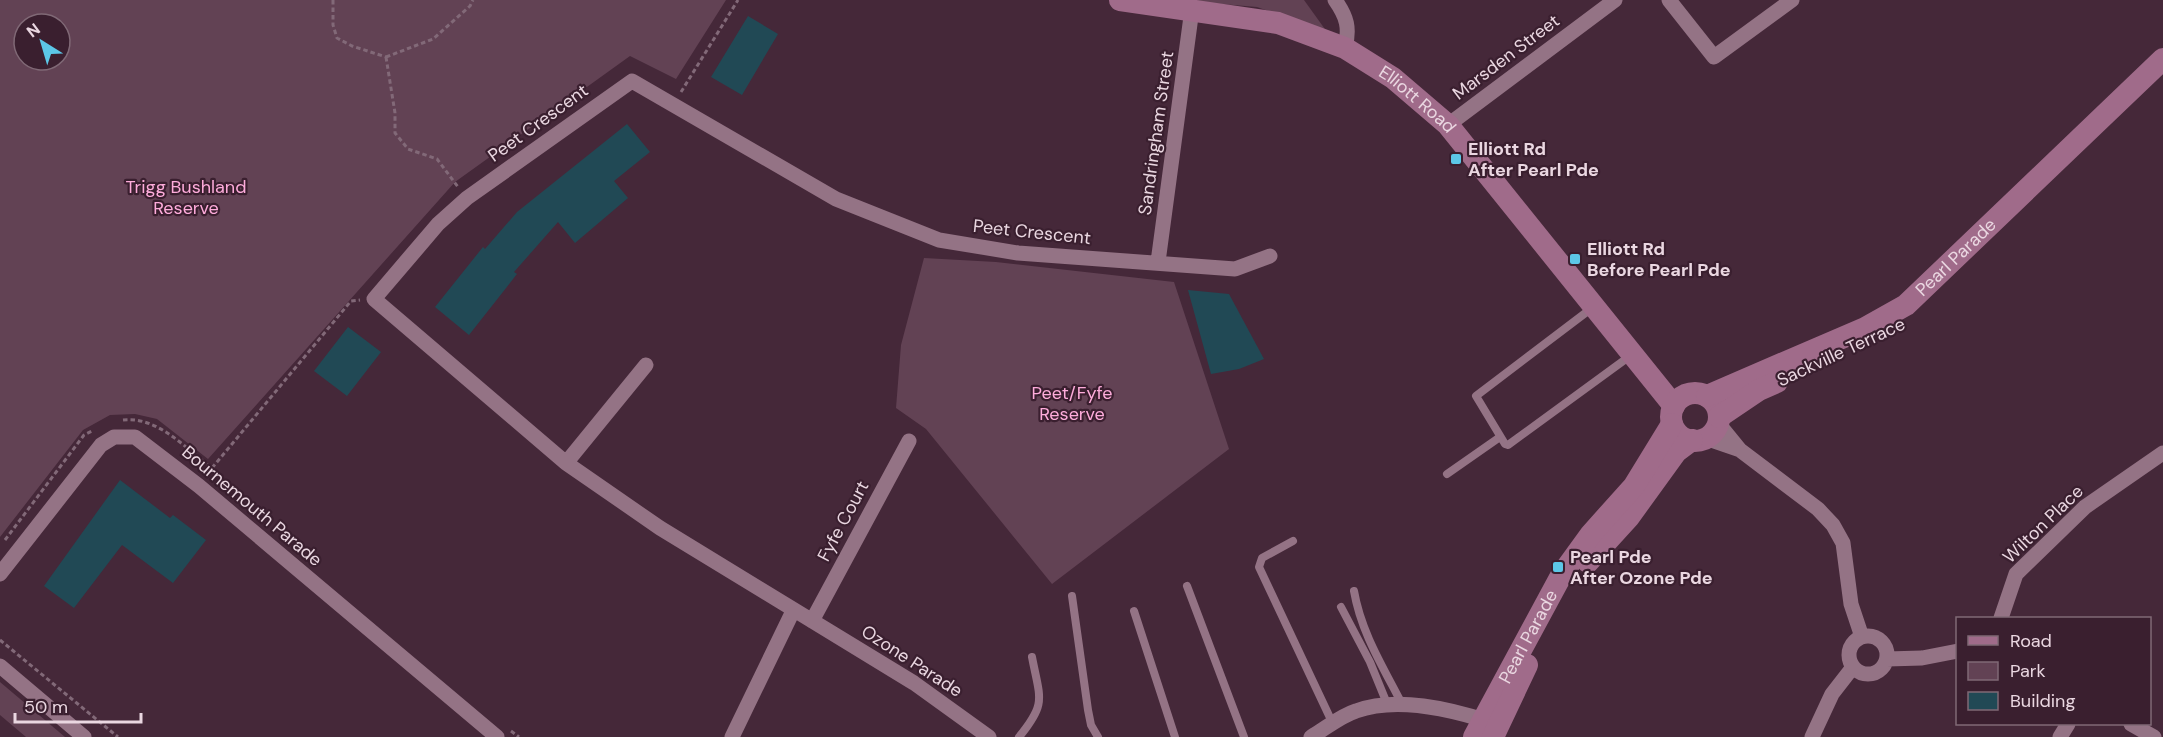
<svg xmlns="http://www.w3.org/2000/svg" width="2163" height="737" viewBox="0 0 2163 737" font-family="'DM Sans',sans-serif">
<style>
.green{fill:#624254;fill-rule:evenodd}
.building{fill:#214955}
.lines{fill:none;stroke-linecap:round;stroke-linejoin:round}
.path{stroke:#826978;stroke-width:3;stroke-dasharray:4.5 3;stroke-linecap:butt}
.lane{stroke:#947385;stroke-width:8}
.street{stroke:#947385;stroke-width:15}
.secondary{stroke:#a06b8a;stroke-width:22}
.poi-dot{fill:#5cc7e7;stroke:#3a1f2f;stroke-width:2}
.labels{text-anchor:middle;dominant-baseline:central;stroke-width:4.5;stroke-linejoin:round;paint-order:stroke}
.street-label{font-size:18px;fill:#ead7e1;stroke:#3a1f2f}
.poi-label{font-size:18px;font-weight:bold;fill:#ead7e1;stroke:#3a1f2f;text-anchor:start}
.park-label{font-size:18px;fill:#feacdb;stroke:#3a1f2f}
</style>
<rect width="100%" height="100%" fill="#452839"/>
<!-- green -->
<path class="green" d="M0 0H726L676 79 630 56 455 182 208 459 157 419 135 414 110 415 83 430 0 537ZM24 24H60V60H24Z
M1174 0H1304L1327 32 1257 7Z
M924 258 996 262 1174 282 1229 449 1052 584 926 429 896 408 901 345Z
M0 682 65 737H26L0 715Z"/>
<!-- building -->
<path class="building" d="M748 16 778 34 742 95 711 77Z
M627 124 650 152 614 181 628 198 575 243 558 222 514 272 517 274 469 335 435 307 483 247 485 249 517 212Z
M1188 290 1229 294 1264 359 1239 369 1211 374Z
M348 327 381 352 347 396 314 371Z
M120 480 170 518 173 515 206 540 173 583 122 545 74 608 44 586Z"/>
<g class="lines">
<!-- path -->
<path class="path" d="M333 0V25L337 38 352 46 386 57
M386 57 395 113V133L408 149 437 159 458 187
M386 57 433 39 470 6 473 0
M681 92 738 0
M123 420C158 416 186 449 212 468
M212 468 351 301 360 300
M5 540 84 435 92 431
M0 640 118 737
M511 731 519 737"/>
<!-- lane -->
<path class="lane" d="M1592 308 1476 396 1505 444 1508 445 1630 356
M1447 474 1500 437
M1293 541 1262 558 1259 567 1333 724
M1187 586 1244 737
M1354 591C1361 632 1383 667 1402 704
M1072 596 1088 710 1091 725 1098 737
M1341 607 1370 662 1388 706
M1134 611 1175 737
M1019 737C1047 703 1040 699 1032 657"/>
<!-- street -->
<path class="street" d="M1335 0C1347 17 1350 28 1345 48
M1669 0 1714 57 1792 0
M1448 125 1615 0
M1158 262 1192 9
M1718 423 1740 450 1818 509 1833 525 1843 543 1851 604 1862 637
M1705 438 1740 450
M566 463 646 365
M0 574 101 445 114 437H135L199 486 497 737
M2001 618 2016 574 2085 507 2163 453
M812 621 909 441
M1849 655a19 19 0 1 1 38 0a19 19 0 1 1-38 0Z
M1887 659 1922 658 1958 651
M0 666 84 737
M2131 724 2154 737
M732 737 793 611
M989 737 914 683 660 528 566 463 374 299 438 224 467 198 632 81 836 199 939 240 1018 253 1235 269 1270 256
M1311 737C1325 729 1340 716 1356 711 1397 696 1450 709 1490 722
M1812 737 1832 694 1853 667
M2060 737 2068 724"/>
<!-- secondary -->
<g class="secondary">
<path id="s1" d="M1120 0 1278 23 1345 48 1393 78 1448 125 1674 406"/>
<circle cx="1695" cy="417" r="24"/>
<path id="s2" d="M1707 396 1865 328 1906 305 2163 59"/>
<path d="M1719 417 1759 390 1777 382"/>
<path d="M1588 562 1629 517 1676 452 1692 440"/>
<path id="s3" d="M1474 737 1562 574 1591 534 1634 486 1672 424"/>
<path d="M1493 737 1527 665"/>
</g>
</g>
<!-- markers -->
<g class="poi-dot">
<rect x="1450" y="153" width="12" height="12" rx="3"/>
<rect x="1569" y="253" width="12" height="12" rx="3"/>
<rect x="1552" y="561" width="12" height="12" rx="3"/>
</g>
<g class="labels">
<!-- street labels -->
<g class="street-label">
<text transform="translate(1506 57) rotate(-37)">Marsden Street</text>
<text stroke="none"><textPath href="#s1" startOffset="320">Elliott Road</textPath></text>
<text transform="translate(538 123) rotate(-36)">Peet Crescent</text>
<text transform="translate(1156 133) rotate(-82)">Sandringham Street</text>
<text transform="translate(1032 232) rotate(6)">Peet Crescent</text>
<text stroke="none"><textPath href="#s2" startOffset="288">Pearl Parade</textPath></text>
<text transform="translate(1841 352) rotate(-25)">Sackville Terrace</text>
<text transform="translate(252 506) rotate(40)">Bournemouth Parade</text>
<text transform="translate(843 521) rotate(-62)">Fyfe Court</text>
<text transform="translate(2043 524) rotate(-44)">Wilton Place</text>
<text stroke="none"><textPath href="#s3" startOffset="114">Pearl Parade</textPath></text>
<text transform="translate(912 661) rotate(33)">Ozone Parade</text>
</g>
<!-- poi labels -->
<g class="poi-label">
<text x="1468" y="149">Elliott Rd<tspan x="1468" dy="21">After Pearl Pde</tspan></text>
<text x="1587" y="249">Elliott Rd<tspan x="1587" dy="21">Before Pearl Pde</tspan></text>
<text x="1570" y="557">Pearl Pde<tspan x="1570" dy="21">After Ozone Pde</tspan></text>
</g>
<!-- park labels -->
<g class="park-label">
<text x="186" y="187">Trigg Bushland<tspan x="186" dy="21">Reserve</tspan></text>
<text x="1072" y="393">Peet/Fyfe<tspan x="1072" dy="21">Reserve</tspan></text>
</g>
</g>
<!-- legend -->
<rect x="1956" y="617" width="195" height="108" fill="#3a1f2f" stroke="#806976" stroke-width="1.5"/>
<rect x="1968" y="636" width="30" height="9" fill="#a06b8a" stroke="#806976" stroke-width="1.5"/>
<text x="2010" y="647" font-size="18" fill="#ead7e1">Road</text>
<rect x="1968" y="662" width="30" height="18" fill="#624254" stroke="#806976" stroke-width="1.5"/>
<text x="2010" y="677" font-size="18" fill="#ead7e1">Park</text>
<rect x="1968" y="692" width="30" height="18" fill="#214955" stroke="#806976" stroke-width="1.5"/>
<text x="2010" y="707" font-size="18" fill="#ead7e1">Building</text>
<!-- north arrow -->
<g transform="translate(42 42) rotate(323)"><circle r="28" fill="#3a1f2f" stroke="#806976" stroke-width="1.5"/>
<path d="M0-4.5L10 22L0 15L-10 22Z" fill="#5cc7e7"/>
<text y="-9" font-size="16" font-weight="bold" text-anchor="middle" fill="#ead7e1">N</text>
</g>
<!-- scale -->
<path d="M15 713v9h126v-9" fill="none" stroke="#ead7e1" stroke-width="3"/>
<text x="24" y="713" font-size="18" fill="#ead7e1" stroke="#3a1f2f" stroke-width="4.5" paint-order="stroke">50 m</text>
</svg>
